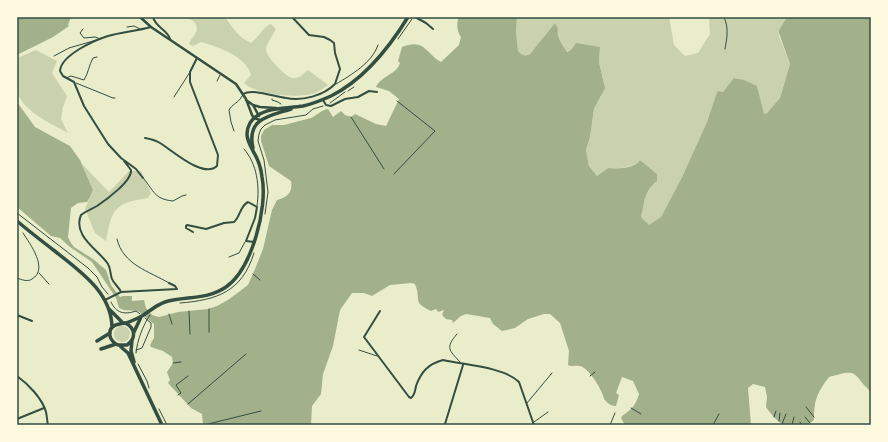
<svg xmlns="http://www.w3.org/2000/svg" width="888" height="442" viewBox="0 0 888 442" font-family="Raleway,sans-serif">
<style>
.green{fill:#cad2ad}
.water{fill:#a3b18a}
.lines{fill:none;stroke-linecap:round;stroke-linejoin:round}
.path{stroke:#344e41;stroke-width:1}
.service{stroke:#344e41;stroke-width:1}
.minor{stroke:#344e41;stroke-width:2}
.tertiary{stroke:#344e41;stroke-width:2.5}
.primary{stroke:#344e41;stroke-width:3.5}
.neatline{fill:none;stroke:#344e41;stroke-width:1.5}
</style>
<rect width="100%" height="100%" fill="#e9edc9"/>
<!-- green -->
<path class="green" d="M183 17H225C232 27 239 38 251 43 259 37 264 26 271 24L276 29C273 35 267 43 266 49 265 56 285 76 292 78 298 80 304 73 308 70L328 85C324 88 319 91 315 93 299 99 256 95 244 83L251 75C246 56 218 47 201 42L193 46 189 44C191 37 201 32 195 23 192 19 189 19 183 18Z
M517 17H669L674 45 685 56 698 53 710 34 709 17H787L779 30V36L790 64 780 98 767 113 764 114 762 112 757 86 736 78 723 92 719 91 717 92 707 122 682 177 661 217 649 226 641 217C645 201 644 193 657 181V174L640 160C634 168 617 169 608 168L597 176 589 166 586 150 590 137 594 109 601 96 604 83 599 62 600 47 572 49 566 52 558 37 555 23 530 54C525 57 521 55 518 51L516 31Z
M36 50 57 61 52 73 67 96 63 107 61 119 68 133C52 124 20 110 17 90 16 80 17 68 17 58Z
M82 164 109 192 129 171H141L151 193 148 198C114 203 112 209 106 241L95 233 85 209 93 190Z
M114 334a8 8 0 1 1 16 0a8 8 0 1 1-16 0Z"/>
<!-- water -->
<path class="water" d="M17 17H71L68 25 69 26 53 37 17 55Z
M459 17H517L516 31 518 51C521 55 526 57 530 54L555 23 558 29C556 37 562 44 567 52L572 49 576 43 600 47 599 62 605 88 594 109 590 137 586 150 589 166 597 176 608 168C617 169 634 169 640 160L657 174V181C644 192 645 201 641 217L649 225 661 217 682 177 707 122 717 92 719 91 723 92 734 78 744 80 757 86 764 114 767 113 780 98 790 64 779 33V30L787 17H871V392C851 373 860 368 829 377 817 393 814 400 814 420L807 425H785C777 422 771 414 766 407L767 397 765 387 753 384 748 388 751 425H625L621 418 622 416C631 410 636 405 639 394L633 381 622 377 616 393 619 395 616 406C610 406 608 403 604 399 603 391 589 368 580 366 575 365 572 367 568 365L569 351 560 323 550 314H544L528 319 515 328 502 331 493 324 490 318 466 314 461 316 453 323 452 320 446 319 442 315 444 310 438 312 436 309 431 311C411 301 422 301 415 284L411 283 390 285 372 296 364 293H352L340 310 333 346 323 374 321 394 312 406 311 425H203L202 414 191 408 168 383 170 380 167 372 173 363 172 357 163 351 151 347 150 345 154 338V324L138 311 124 310 119 308 116 298 92 262 70 247 60 238 51 236 17 207V102L35 127 70 146 80 160 93 190 90 197 87 202 78 203 71 208 68 237 71 243 74 247 93 259 106 270 111 285 120 297 123 296H132V301L144 300 146 308 152 315 159 317 178 312 208 309 217 306 228 300 248 285 255 269 263 249 272 210 277 200C288 197 293 192 291 181L269 166 261 141V136L264 130 272 125H284L311 118C318 115 319 111 328 109L333 117 341 111 345 115 351 117 355 114 376 124 386 126 399 99 389 91 376 87C382 75 396 75 400 63L398 61 402 47C425 38 426 54 441 62L459 45 461 37C457 32 456 23 459 17Z"/>
<g class="lines">
<!-- path -->
<path class="path" d="M398 39 412 19
M348 91 354 87
M272 99V100L278 102 281 104
M330 103 345 92
M351 117 384 169
M394 174 435 131 397 101
M17 213 88 268 97 277 102 287 108 294
M265 214 268 192 264 160 258 141 259 134 261 129 265 125 275 120 306 115 313 109 323 106
M253 274 260 280
M111 302C116 313 124 315 136 311L140 314
M180 303C217 300 242 292 254 253
M209 309V332
M189 311 190 334
M169 314 172 324
M136 350 142 348 151 327V323L145 318
M136 353C137 341 143 325 150 315
M173 363 181 362
M138 364 147 381 149 388
M590 376 595 372
M178 395 181 393 176 385 188 376
M188 404 246 354
M806 407 814 417
M631 408 641 414
M159 409 167 425
M774 417 776 411
M805 417 810 423
M779 421 780 413
M800 422 802 425
M782 424 786 414
M204 425 261 411
M713 425 719 414
M792 425 794 417"/>
<!-- service -->
<path class="service" d="M724 17C729 28 727 38 725 49
M127 27 134 26 140 29
M83 29 80 33 84 38 95 37 98 38
M54 56 69 48 100 39
M66 78 71 76 84 80C88 74 89 65 93 58L97 57
M217 81 220 75
M76 83 113 98H115
M336 84C351 75 372 63 378 45
M174 97 190 72
M234 131 231 122 229 110C232 104 239 103 242 96
M244 149C257 164 260 186 257 206
M144 179C154 191 154 199 173 201L182 196 186 195
M117 239C123 265 149 271 169 283
M229 257 239 253 245 242
M39 273 49 284
M17 278C22 280 28 282 32 279 49 269 30 244 23 233
M457 334C445 348 449 350 460 362
M359 350 377 356
M527 403 552 373
M534 422 548 412
M610 425 615 413"/>
<!-- minor -->
<path class="minor" d="M153 17C155 27 168 30 170 39
M415 17 426 23 433 29
M243 94C253 88 274 97 286 98 303 101 323 96 335 84L340 69 335 53 334 43 330 40 324 37 309 35 292 17
M323 100 326 105 331 106 345 99 358 97 369 91 377 92
M145 138C151 139 155 140 160 143 172 150 203 179 217 166L218 155 190 82V72L197 58
M143 178 136 169 121 158 108 144 84 106 74 82 63 76 60 71C61 55 95 40 108 36 122 32 137 31 151 27
M193 232 186 228V226L187 225 206 229 224 223 234 222C240 217 240 206 248 202L257 207 255 218 246 241 254 242
M121 292C119 287 114 284 112 279 110 274 111 269 108 264 99 250 72 236 81 215 86 211 92 209 97 206 106 200 132 181 131 170L124 161
M105 300 121 292 177 289 175 286 169 283
M380 311 364 337 409 397 411 398C415 395 415 391 416 386 421 372 428 364 443 360 464 365 504 367 519 382L534 425
M17 315 32 321
M17 376C28 384 42 398 46 412 47 416 47 421 48 425
M17 419 44 408
M445 424 463 365"/>
<!-- tertiary -->
<path class="tertiary" d="M140 17 151 27 236 84 246 99 252 115 254 118 260 120
M246 100 253 105 259 116
M253 105 260 107 276 108"/>
<!-- primary -->
<path class="primary" d="M253 148C246 118 270 116 291 109
M17 221C30 232 43 242 56 252 80 271 112 293 112 328
M109 309 122 322
M125 323C136 328 136 339 127 345H118C114 343 111 341 110 336 108 325 118 324 126 323 130 322 138 318 142 316 150 311 156 305 165 302 186 296 207 300 226 287 252 269 268 207 262 177 261 168 258 159 253 151 248 141 244 134 250 123 261 106 286 109 303 106 313 104 322 100 331 96 365 79 389 48 408 17
M134 332 141 317
M132 340 131 351 134 362
M97 341 110 333
M121 347 128 353 162 425
M101 349 116 344"/>
</g>
<!-- border -->
<rect width="888" height="442" fill="none" stroke="#fefae0" stroke-width="36"/>
<rect x="18" y="18" width="852" height="406" class="neatline"/>
</svg>
